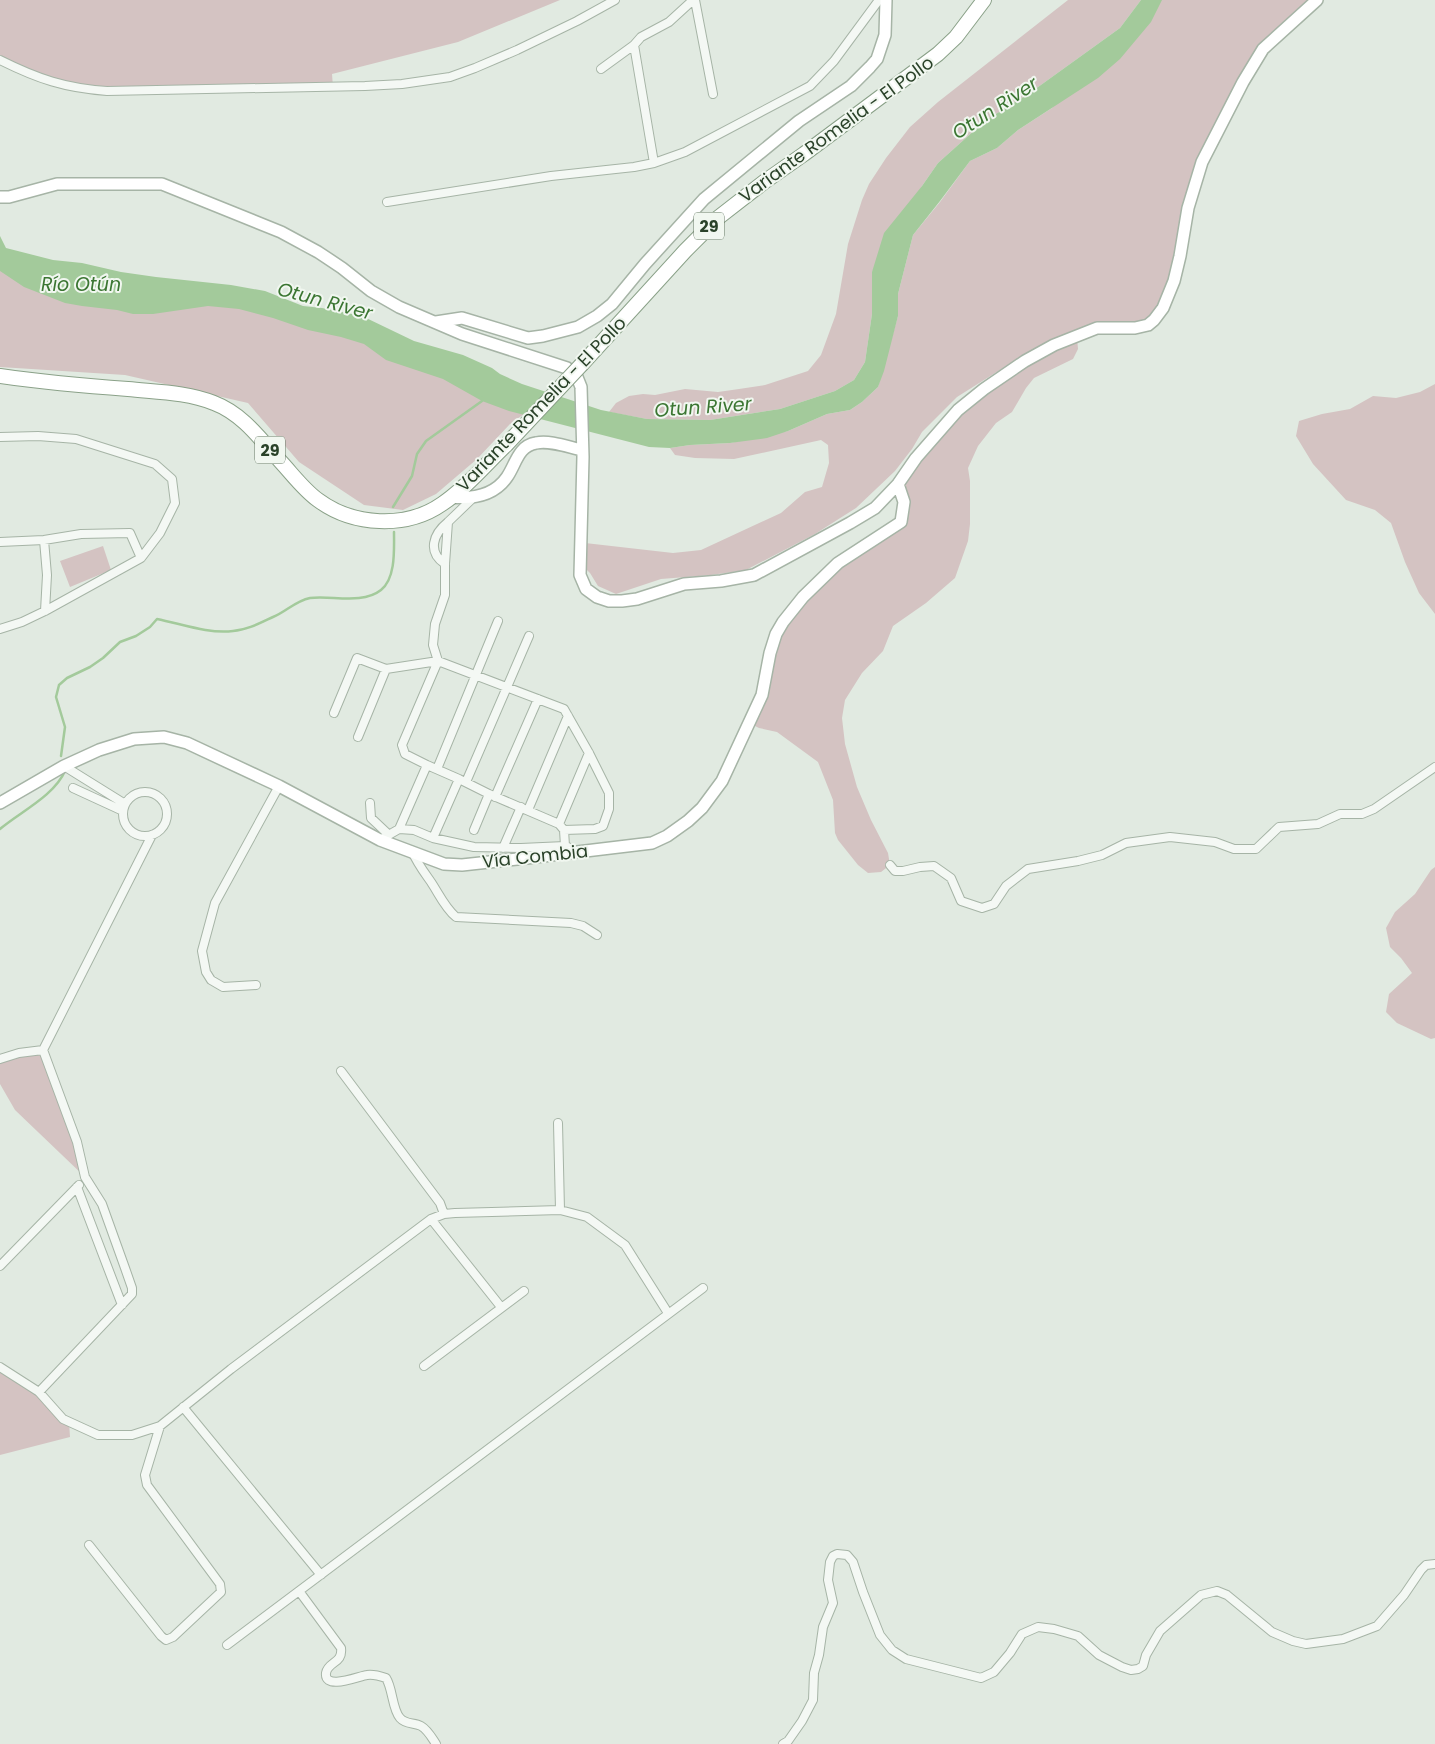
<svg xmlns="http://www.w3.org/2000/svg" width="1435" height="1744" viewBox="0 0 1435 1744" font-family="Poppins,sans-serif">
<style>
.green{fill:#d4c3c2}
.water{fill:#a3ca9b}
.lines{fill:none;stroke-linecap:round;stroke-linejoin:round}
.stream{stroke:#a3ca9b;stroke-width:2.5}
.street-casing{stroke:#a6b4a6;stroke-width:10}
.secondary-casing{stroke:#a6b4a6;stroke-width:14}
.highway-casing{stroke:#8aa188;stroke-width:16}
.street{stroke:#f4f8f4;stroke-width:8}
.secondary{stroke:#fff;stroke-width:11}
.highway{stroke:#fff;stroke-width:14}
.highway-bridge-casing{stroke:#8aa188;stroke-width:16;stroke-linecap:butt}
.highway-bridge{stroke:#fff;stroke-width:14}
.labels{text-anchor:middle;dominant-baseline:central;stroke-width:4;stroke-linejoin:round;paint-order:stroke}
.shield{fill:#f1f7f0;stroke:#667865;stroke-width:1}
.shield-label{font-size:16px;font-weight:bold;fill:#2a4229}
.street-label{font-size:18px;fill:#2a4229;stroke:#f1f7f0}
.water-label{font-size:19px;font-style:italic;fill:#3b7632;stroke:#f1f7f0}
</style>
<rect width="100%" height="100%" fill="#e1eae1"/>
<!-- green -->
<path class="green" d="M0 0H560L458 42 332 74 333 87 85 89 0 60Z
M1068 0H1141L1120 28 1027 95 986 120 938 163 922 186 872 272V314L865 362 854 380 835 391 780 409 710 420 647 419 609 412 616 403 629 396 643 394 655 395 685 389 718 392 739 389 765 385 808 371 821 355 836 314 848 244 862 200 869 184 886 158 910 127 938 102Z
M1149 0H1318L1263 49 1202 162 1170 291 1155 319 1135 328 1095 323 1074 331 1030 351 957 397 922 432 912 449 895 471 856 508 815 534 746 570 711 575 661 579 616 594 598 586 590 573 583 566 585 543 673 553 701 550 781 513 805 492 822 487 829 463 828 445 821 440 734 459 695 458 675 455 670 448 690 445 730 443 788 431 827 414 850 410 862 402 878 387 898 316V294L913 235 940 202 970 161 997 148 1018 130 1052 108Z
M0 270 236 300 334 325 538 404 510 424 477 459 436 494 403 510 364 505 299 462 248 403 125 375 0 367Z
M1077 338 1078 349 1073 359 1034 378 1026 388 1012 412 996 423 978 446 968 468 970 481V524L968 541 955 578 926 603 893 626 883 651 862 673 845 700 842 718 845 744 857 787 871 820 888 853 890 865 881 872 868 873 858 865 838 840 835 833 833 800 818 762 777 732 759 728 749 723 770 653 803 597 901 522 898 484 984 389Z
M1435 384V614L1419 593 1405 562 1391 523 1375 510 1346 500 1313 464 1296 436 1299 421 1322 414 1350 409 1373 396 1396 398 1420 392Z
M103 546 111 570 70 587 60 561Z
M1435 867V1038L1431 1039 1397 1023 1386 1012 1389 994 1412 973 1401 958 1390 947 1386 928 1395 912 1415 894 1431 870Z
M43 1050 85 1177 15 1110 0 1084V1059Z
M0 1366 39 1392 69 1422 70 1437 0 1455Z"/>
<!-- water -->
<path class="water" d="M1141 0H1162L1151 22 1120 59 1098 78 1018 130 997 148 970 161 940 201 913 235 898 294V316L884 371 878 387 862 402 850 410 827 414 788 431 767 438 730 443 690 445 670 448 649 447 509 411 482 401 443 379 386 360 364 344 341 337 308 330 273 318 239 309 208 306 153 314H133L117 310 82 306 65 303 24 287 0 271V236L6 248 53 260 82 263 121 272 156 277 231 285 265 291 303 306 322 308 362 316 414 341 463 355 492 368 500 374 522 384 601 410 647 419 710 420 780 409 835 391 854 380 865 362 872 314V272L884 233 922 186 938 163 986 120 1027 95 1120 28Z"/>
<g class="lines">
<!-- stream -->
<path class="stream" d="M393 507 412 476 417 454 426 441 482 401V398
M61 756 65 727 56 697 59 685 67 678 90 667 103 658 120 642 136 636 150 627 157 619C182 624 208 634 233 631 247 630 260 623 273 617 286 612 295 601 310 598 331 595 362 605 381 590 396 578 394 549 394 532
M0 829C20 812 54 796 65 771"/>
<defs>
<path id="street" d="M695 0 713 94
M634 45 654 163
M0 60C38 79 65 88 107 91L365 86 402 84 450 77 475 68 517 50 577 21 615 0
M601 69 634 45 641 37 669 22 693 0
M387 202 551 176 634 167 654 163 685 152 810 86 834 61 879 0
M0 437 38 436 76 439 155 464 172 479 175 503 160 533 141 558 45 611 22 622 0 629
M473 498 448 522 445 564V595L435 624 433 645 438 661 402 745 405 754 427 765 459 779 489 794 559 824 564 830 565 846
M44 540 47 575 45 611
M0 542 44 540 81 534 130 533 141 558
M445 564C427 552 433 534 448 522
M334 713 357 658 386 669 438 661 564 709 589 753 609 793V809L603 826 595 829 564 830
M358 737 386 669
M64 766 125 804
M437 769 498 621
M466 782 529 636
M73 788 123 811
M123 814a22 22 0 1 1 44 0a22 22 0 1 1-44 0Z
M495 797 538 699
M370 803 371 818 389 835
M528 810 568 716
M559 824 589 753
M399 829 427 765
M474 830 489 794
M433 838 459 779
M380 840 399 829 414 830 433 838 474 847 521 848 565 846 568 847
M503 848 521 807
M412 851C417 863 424 872 431 882 439 894 445 908 456 917L571 923 583 926 597 935
M890 865 895 871H903L920 867 934 866 951 878 961 901 982 908 994 904 1006 886 1028 869 1078 861 1102 855 1126 843 1170 837 1215 842 1234 849H1256L1279 827 1318 824 1340 814H1362L1374 809 1435 767
M256 985 223 987 211 980 206 972 202 951 215 903 279 786
M0 1059 19 1053 43 1050
M341 1071 440 1203 444 1214
M558 1123 560 1210
M77 1187 122 1305
M431 1219 501 1307
M0 1266 79 1185
M424 1366 524 1291
M0 1367 39 1392 63 1419 98 1435H132L160 1426 231 1369 431 1219 444 1214 455 1213 560 1210 587 1217 625 1245 668 1313
M39 1392 132 1294V1288L125 1268 102 1204 85 1177 77 1142 43 1050 152 835
M183 1407 321 1575
M89 1545 161 1636 166 1640 173 1637 221 1592 220 1584 147 1485 145 1475 160 1426
M299 1591 341 1648C343 1664 328 1661 326 1673 324 1691 359 1676 367 1675 373 1674 380 1676 386 1678 393 1689 392 1709 400 1718 406 1725 414 1722 421 1726 428 1730 432 1738 436 1744
M227 1645 703 1288
M783 1744 788 1741 802 1721 813 1700 814 1673 819 1655 823 1627 833 1603 828 1580 830 1562 833 1556 837 1554 847 1555 853 1562 863 1592 880 1635 892 1650 906 1659 981 1678 994 1672 1010 1653 1022 1634 1038 1627 1054 1629 1078 1636 1099 1655 1122 1667 1131 1670 1138 1669 1143 1666 1146 1655 1160 1631 1201 1595 1217 1591 1227 1595 1272 1632 1293 1641 1306 1644 1343 1639 1377 1626 1404 1595 1421 1570 1426 1565 1435 1564"/>
<path id="secondary" d="M0 197H9L57 184H162L281 232 318 252 342 268 371 291 399 307 462 334 567 368 577 377 581 387 583 457 580 575 586 589 597 597 609 601H622L637 599 684 584 721 581 754 575 850 523 875 508 898 484 916 458 958 410 984 389 1025 361 1054 345 1097 328H1135L1148 325 1154 320 1163 308 1174 281 1180 256 1188 208 1202 162 1243 82 1263 49 1317 0
M436 322 462 318 528 338 543 336 578 327 597 316 612 304 645 264 704 199 799 121 851 86 870 67 877 59 885 35 886 0
M451 497C472 499 494 496 507 477 516 464 518 446 536 443 550 440 568 447 582 450
M0 803 64 766 99 750 134 739 164 737 187 743 279 786 380 840 444 864 462 865 527 858 652 843 667 836 688 821 702 808 722 781 762 695 770 653 776 634 783 622 803 597 838 563 901 522 904 502 898 484"/>
<path id="highway" d="M582 364 685 251 719 217 764 182 804 154 938 54 956 37 984 0
M0 376C42 382 85 386 128 389 156 392 187 392 214 403 243 414 261 440 281 462 293 475 304 490 318 500 353 526 406 529 442 504 466 488 486 464 506 445"/>
</defs>
<!-- street casing -->
<use href="#street" class="street-casing"/>
<!-- secondary casing -->
<use href="#secondary" class="secondary-casing"/>
<!-- highway casing -->
<use href="#highway" class="highway-casing"/>
<!-- street -->
<use href="#street" class="street"/>
<!-- secondary -->
<use href="#secondary" class="secondary"/>
<!-- highway -->
<use href="#highway" class="highway"/>
<defs>
<path id="highway-bridge" d="M506 445 582 364"/>
</defs>
<!-- highway-bridge casing -->
<use href="#highway-bridge" class="highway-bridge-casing"/>
<!-- highway-bridge -->
<use href="#highway-bridge" class="highway-bridge"/>
</g>
<g class="labels">
<!-- shield labels -->
<g class="shield">
<rect x="694" y="212.5" width="30" height="27" rx="4"/>
<rect x="255" y="436.5" width="30" height="27" rx="4"/>
</g>
<g class="shield-label">
<text x="709" y="226">29</text>
<text x="270" y="450">29</text>
</g>
<!-- street labels -->
<g class="street-label">
<text transform="translate(836 129) rotate(-36)">Variante Romelia - El Pollo</text>
<text transform="translate(541 404) rotate(-46)">Variante Romelia - El Pollo</text>
<text transform="translate(535 856) rotate(-6)">Vía Combia</text>
</g>
<!-- water labels -->
<g class="water-label">
<text transform="translate(995 108) rotate(-33)">Otun River</text>
<text x="81" y="284">Río Otún</text>
<text transform="translate(325 301) rotate(15)">Otun River</text>
<text transform="translate(703 407) rotate(-4)">Otun River</text>
</g>
</g>
</svg>
